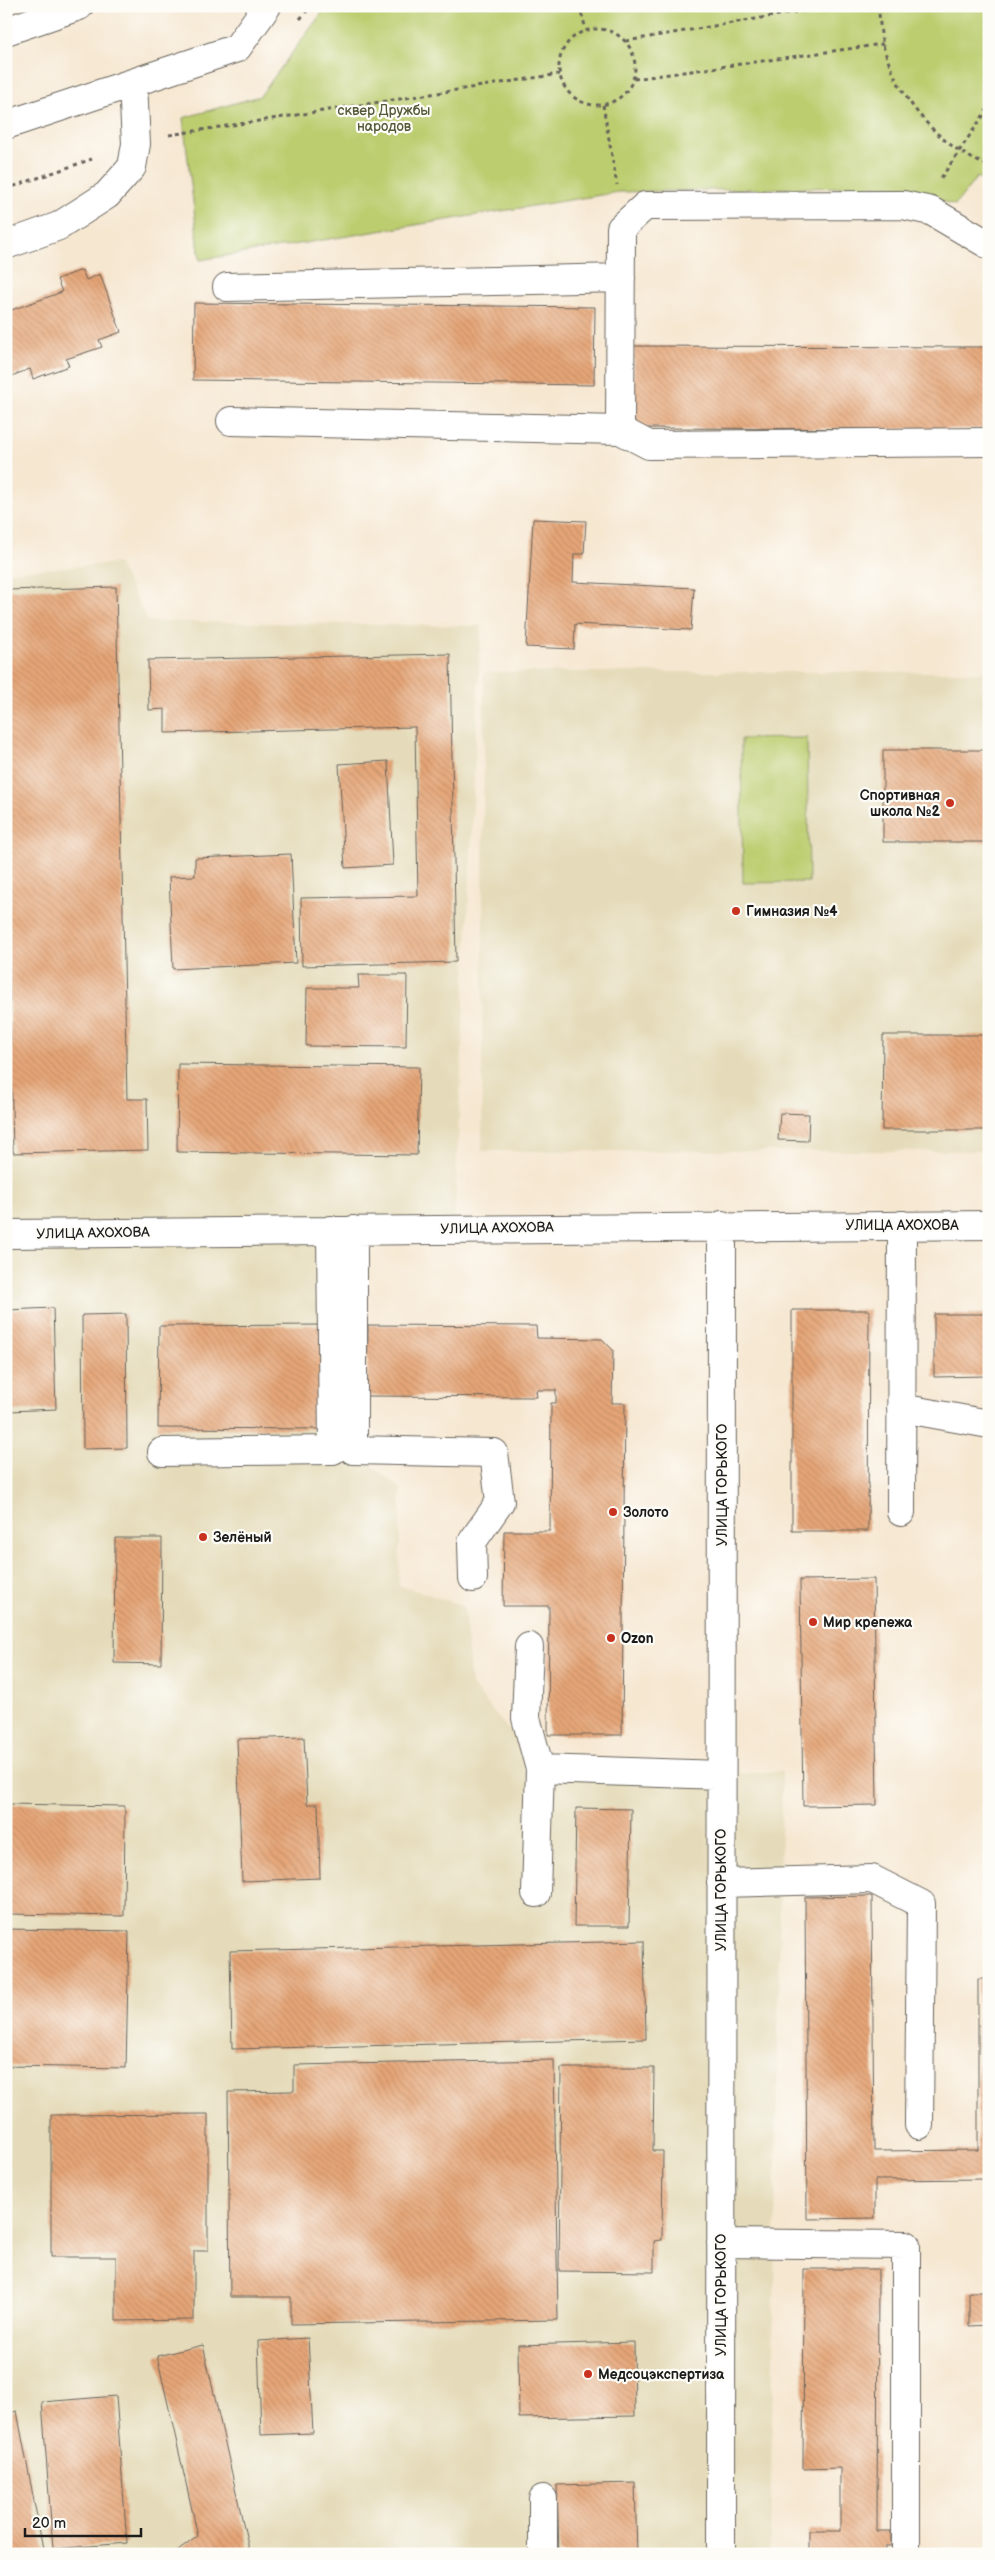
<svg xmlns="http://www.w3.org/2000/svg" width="995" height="2560" viewBox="0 0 995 2560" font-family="'Balsamiq Sans',sans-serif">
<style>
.built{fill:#e5dbba}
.green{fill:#bccd70;stroke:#6c7446}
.building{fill:url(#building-back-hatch)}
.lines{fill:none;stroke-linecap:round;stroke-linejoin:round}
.minor-casing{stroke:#68635b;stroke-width:30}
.major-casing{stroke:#68635b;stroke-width:30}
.path{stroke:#68635b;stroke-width:3;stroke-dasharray:4 4;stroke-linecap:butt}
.minor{stroke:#fff;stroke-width:28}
.major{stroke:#fff;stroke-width:28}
.poi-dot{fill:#c8321e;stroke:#fdfcf7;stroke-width:2}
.labels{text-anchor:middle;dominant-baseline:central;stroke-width:4.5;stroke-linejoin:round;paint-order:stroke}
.park-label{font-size:14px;fill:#545a39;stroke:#fdfcf7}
.poi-label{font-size:14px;font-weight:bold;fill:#1c1c1c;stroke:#fdfcf7;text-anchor:start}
.street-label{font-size:14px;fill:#1c1c1c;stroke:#fdfcf7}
</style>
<defs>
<pattern id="building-back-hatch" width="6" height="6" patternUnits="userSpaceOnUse" patternTransform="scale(1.25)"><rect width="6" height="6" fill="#e5a577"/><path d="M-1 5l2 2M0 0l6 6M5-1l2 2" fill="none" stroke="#c48d66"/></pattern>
</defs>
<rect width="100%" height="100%" fill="#fdfcf7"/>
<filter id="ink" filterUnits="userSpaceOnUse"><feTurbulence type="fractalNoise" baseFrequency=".02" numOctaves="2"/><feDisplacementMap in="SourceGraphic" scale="10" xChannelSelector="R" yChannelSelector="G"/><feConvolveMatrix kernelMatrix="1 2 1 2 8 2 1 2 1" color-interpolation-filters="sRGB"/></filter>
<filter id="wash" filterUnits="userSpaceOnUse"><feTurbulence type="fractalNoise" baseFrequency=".0096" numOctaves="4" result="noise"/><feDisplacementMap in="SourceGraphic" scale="20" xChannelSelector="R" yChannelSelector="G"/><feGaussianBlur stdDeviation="1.12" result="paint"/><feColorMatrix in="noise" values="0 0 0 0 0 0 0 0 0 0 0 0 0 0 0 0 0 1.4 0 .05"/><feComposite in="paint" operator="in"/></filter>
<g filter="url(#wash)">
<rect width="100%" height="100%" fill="#f6e7d1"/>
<!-- built -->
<path class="built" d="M118 563 148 621 481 626 454 1229 353 1230V1450L401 1489 399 1585 464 1606 471 1684 540 1769 721 1775 782 1771 770 2554H6V572Z
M484 672H989V1151H482Z"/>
<!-- green -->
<path class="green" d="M327 6H989V184L977 177 955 205 893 186 619 192 200 260 183 118 260 96Z
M807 738 809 882 743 883 741 739Z"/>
<g id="blocks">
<!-- building -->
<path class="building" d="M82 270 86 280 100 274 121 332 99 340 102 347 66 359 69 366 33 379 30 369 6 378V312L62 292 57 279Z
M194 303 595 307 594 385 193 380Z
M634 346 989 347V429L633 428Z
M533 519 586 521 584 554H574L573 582 694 588 691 630 575 624 574 649 526 647Z
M116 587 127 1099H147L148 1150 13 1153 6 837V590Z
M450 654 456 962 302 966 301 898 418 896 415 727 165 733V709L149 710 148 660Z
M883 750H989V842H883Z
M388 761 393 865 345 868 339 764Z
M291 854 296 963 173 969 169 877 195 876V858Z
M358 975H407L406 1047 306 1046 307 988H359Z
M883 1035H989V1130H882Z
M178 1064 419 1067 417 1155 177 1152Z
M780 1113 809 1114 808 1141 778 1140Z
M53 1308 56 1409 10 1411 7 1310Z
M792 1310H869L868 1531H792Z
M126 1314 127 1448 83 1449 82 1315Z
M934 1314H989V1376L934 1377Z
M322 1325V1429L158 1428 159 1326Z
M368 1325 536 1326 537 1338 602 1339 613 1350 612 1403H625L622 1735H548L549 1606H503L504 1531H550L551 1403H556V1390H536L537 1397 367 1396Z
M115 1538H162L161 1664 114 1663Z
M874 1579 877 1805 803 1806 800 1580Z
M304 1737 307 1804H318L320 1878 242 1881 237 1739Z
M6 1804 125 1806 124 1916 6 1914Z
M576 1808 631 1809 629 1926H574Z
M872 1896 874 2151 978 2150V1979H989V2179L875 2180V2218L807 2219 805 1897Z
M6 1929 129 1931 126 2068 6 2066Z
M644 1941 646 2039 232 2049 230 1951Z
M554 2060 558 2320 291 2324V2297H230L228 2092 294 2091V2065Z
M561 2068H654L653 2151H663L662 2240 654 2241V2272L559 2271Z
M208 2114V2251H194V2320L116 2321V2257H51V2115Z
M6 2147 9 2165H6Z
M804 2269H878L877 2531H891V2546H885V2554H809V2531H840V2468L803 2469Z
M969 2292H989V2325L969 2326Z
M308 2338 313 2433 261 2435 258 2341Z
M634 2342 635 2416 519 2418 518 2345Z
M203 2345 250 2554H174L198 2536 157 2356Z
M116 2396 127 2543 53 2549 42 2402Z
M17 2411 44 2554H6V2414Z
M635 2483 637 2554H559L557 2485Z"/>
</g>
</g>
<g filter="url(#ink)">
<use href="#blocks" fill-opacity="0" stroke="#68635b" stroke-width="1"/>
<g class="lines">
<defs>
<path id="minor" d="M6 125 237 48 267 6
M6 245 59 226 107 195 132 167 136 144 133 83
M227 287 621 278
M231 421 620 430 621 228 645 206 903 205 931 211 989 245
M620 430 649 445 989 442
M353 1230V1450L494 1453 500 1502 472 1542 473 1578
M6 1234 989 1225
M901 1408 989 1424
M162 1452 333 1450 331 1230
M901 1512 902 1225
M529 1647 526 1718 540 1769 536 1893
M540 1769 721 1775
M721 1883 872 1879 921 1904 919 2125
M721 2243 906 2245V2554
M543 2554V2499
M721 2554 722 1225"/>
<path id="major" d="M6 31 79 6"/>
</defs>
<!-- minor casing -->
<use href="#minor" class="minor-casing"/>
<!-- major casing -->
<use href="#major" class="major-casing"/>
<!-- path -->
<path class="path" d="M579 6 586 29
M878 6C880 19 880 32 883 45 897 97 938 147 989 166
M300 19 311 6
M559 67a38 38 0 1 1 76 0a38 38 0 1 1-76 0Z
M626 41 832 6
M634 79 883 44
M603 105 617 185
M169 135 559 74
M941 178 989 107
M6 189 92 159"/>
<!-- minor -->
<use href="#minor" class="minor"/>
<!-- major -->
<use href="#major" class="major"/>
</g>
</g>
<!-- markers -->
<g class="poi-dot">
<circle cx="950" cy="803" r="5"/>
<circle cx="736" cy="911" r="5"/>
<circle cx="613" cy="1512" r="5"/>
<circle cx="203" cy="1537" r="5"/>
<circle cx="813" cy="1622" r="5"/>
<circle cx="611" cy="1638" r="5"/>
<circle cx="588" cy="2374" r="5"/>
</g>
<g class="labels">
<!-- park labels -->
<g class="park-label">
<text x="384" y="110">сквер Дружбы<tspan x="384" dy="16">народов</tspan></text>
</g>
<!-- poi labels -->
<g class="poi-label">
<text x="940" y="795" text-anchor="end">Спортивная<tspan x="940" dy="16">школа №2</tspan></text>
<text x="746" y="911">Гимназия №4</text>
<text x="623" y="1512">Золото</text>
<text x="213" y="1537">Зелёный</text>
<text x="823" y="1622">Мир крепежа</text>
<text x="621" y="1638">Ozon</text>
<text x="598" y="2374">Медсоцэкспертиза</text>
</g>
<!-- street labels -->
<g class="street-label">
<text x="902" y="1225">УЛИЦА АХОХОВА</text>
<text transform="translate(497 1228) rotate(-1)">УЛИЦА АХОХОВА</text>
<text transform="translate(93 1233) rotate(-1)">УЛИЦА АХОХОВА</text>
<text transform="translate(722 1485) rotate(-90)">УЛИЦА ГОРЬКОГО</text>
<text transform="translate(721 1890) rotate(-90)">УЛИЦА ГОРЬКОГО</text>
<text transform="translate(721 2295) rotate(-90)">УЛИЦА ГОРЬКОГО</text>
</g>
</g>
<!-- margin -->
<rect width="995" height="2560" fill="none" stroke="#fdfcf7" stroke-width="25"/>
<!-- scale -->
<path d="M25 2528v8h116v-8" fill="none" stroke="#1c1c1c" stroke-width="2.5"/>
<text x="32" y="2528" font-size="15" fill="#1c1c1c" stroke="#fdfcf7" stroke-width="4" paint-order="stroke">20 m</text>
</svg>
